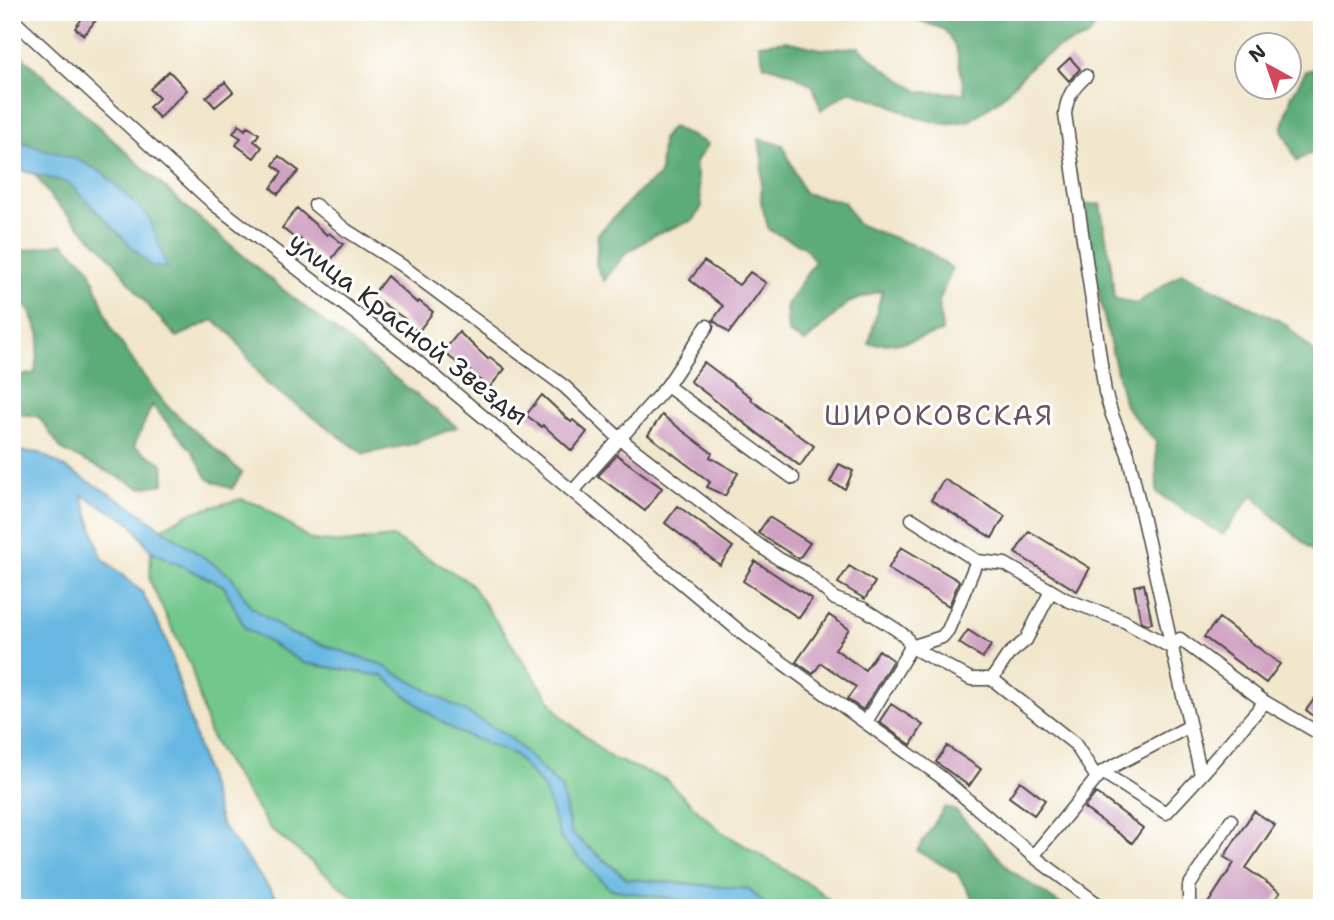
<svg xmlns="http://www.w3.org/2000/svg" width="1334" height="920" viewBox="0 0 1334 920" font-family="'Shantell Sans',sans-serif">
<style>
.green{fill:#72c78c;stroke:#4e795c;stroke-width:2}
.forest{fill:#5dac78;stroke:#446c52;stroke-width:2}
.water{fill:#66b7e1;stroke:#487186;stroke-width:2}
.building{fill:#d0a2c2}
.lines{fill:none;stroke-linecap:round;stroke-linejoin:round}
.minor-casing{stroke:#494743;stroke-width:15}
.minor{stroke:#fff;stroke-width:12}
.labels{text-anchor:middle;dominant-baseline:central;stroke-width:6;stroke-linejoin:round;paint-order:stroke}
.street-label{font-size:26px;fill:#2b2b2b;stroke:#fff}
.neighbourhood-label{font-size:28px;letter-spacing:2px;fill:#655560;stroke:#fff}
</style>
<rect width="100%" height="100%" fill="#fff"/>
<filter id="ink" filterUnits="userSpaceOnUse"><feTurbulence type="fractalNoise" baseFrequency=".0143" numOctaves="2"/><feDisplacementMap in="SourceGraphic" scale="14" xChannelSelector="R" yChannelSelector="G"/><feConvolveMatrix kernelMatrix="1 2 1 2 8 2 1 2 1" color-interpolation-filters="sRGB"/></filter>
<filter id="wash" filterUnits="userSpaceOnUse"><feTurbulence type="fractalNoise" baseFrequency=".00686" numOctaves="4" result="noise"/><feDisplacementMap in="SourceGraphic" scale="28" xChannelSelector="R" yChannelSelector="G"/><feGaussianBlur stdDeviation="1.57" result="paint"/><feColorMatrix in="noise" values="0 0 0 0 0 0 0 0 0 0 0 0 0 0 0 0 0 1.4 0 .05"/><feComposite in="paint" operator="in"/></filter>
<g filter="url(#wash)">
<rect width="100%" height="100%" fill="#f1e6cb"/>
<!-- green -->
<path class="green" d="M241 499 262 506 311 540 343 543 392 537 469 582 561 716 611 758 665 779 720 831 814 887 838 908H769L749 889 628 879 571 833 561 788 510 737 380 664 291 634 250 606 232 577 161 529 190 513Z
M151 551 224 586 245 628 304 663 383 676 426 711 458 732 514 754 544 788 561 839 610 889 729 908H367L270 828 230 768 210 735 190 663 174 633 150 581Z"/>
<!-- forest -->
<path class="forest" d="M903 12H1081L1102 17 1088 37 1058 48 1033 64 1000 99 969 121 944 124 915 117 889 104 850 91 821 110 813 86 789 72 764 65 759 44 786 41 821 49 859 47 882 67 920 92 965 93 956 47 944 29 907 17Z
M12 47 178 200 276 284 457 427 412 444 364 454 266 383 232 335 213 320 177 337 149 307 107 253 53 200 34 173 69 183 151 266 38 147 12 139Z
M1322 67V142L1319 148 1297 161 1282 130 1292 95 1306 71Z
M672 127 708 144 695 163 702 206 694 220 656 234 625 254 604 281 596 265 598 234 637 193 660 175 662 139Z
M759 139 783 145 804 193 844 202 857 224 926 250 952 269 939 301 942 332 902 343 869 344 882 290 848 303 805 342 788 333 786 306 815 261 803 246 769 230 761 202 762 158Z
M1100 204 1111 265 1114 298 1136 304 1182 273 1284 323 1322 360V558L1274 517 1253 494 1223 535 1157 493 1156 442 1125 406 1078 206Z
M63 243 89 267 111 328 139 370 167 406 242 473 232 489 208 479 193 452 152 405 134 446 163 464 164 484 141 488 62 450 39 417 16 413 12 417V377L35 373 40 335 28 307 12 305V250L22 251Z
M945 807 956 811 1009 869 1066 908H978L957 873 917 851Z"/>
<!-- water -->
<path class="water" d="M12 139 78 160 103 173 149 217 167 268 151 266 69 183 12 168Z
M12 451 40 453 127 504 232 577 250 606 291 634 380 664 510 737 561 788 571 833 627 879 749 889 769 908H729L610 889 561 839 544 788 514 754 458 732 426 711 383 676 304 663 245 628 224 586 151 551 130 522 82 495 102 558 142 592 166 639 221 824 284 908H12Z"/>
<g id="blocks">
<!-- building -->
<path class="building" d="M87 12H102L84 35 75 28Z
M1070 58 1080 69 1069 81 1058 69Z
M169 71 187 90 159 118 149 107 159 98 150 89Z
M225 82 233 92 215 107 206 97Z
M239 125 245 130 248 126 259 134 254 141 262 147 254 158 236 145 241 138 233 133Z
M279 156 299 171 278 194 271 188 282 172 273 165Z
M297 208 327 235 329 233 343 244 328 264 299 238 297 240 282 228Z
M704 261 739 285 750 272 766 283 729 333 713 320 723 306 690 280Z
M387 276 417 303 419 301 433 312 418 332 403 320 405 319 372 296Z
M459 332 488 359 490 357 505 369 489 388 460 362 459 364 443 352Z
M704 362 752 398 751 400 814 446 800 466 690 381Z
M542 395 571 422 573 420 587 432 572 451 543 425 542 427 526 415Z
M662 415 712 453 710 457 738 473 725 496 707 487 710 482 648 435Z
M617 455 662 488 645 511 598 476Z
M839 464 853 471 845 489 830 482Z
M944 479 1005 516 992 538 931 500Z
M678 506 733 547 720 565 665 523Z
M769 517 810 543 799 559 758 533Z
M1029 531 1090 568 1077 591 1015 553Z
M901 547 959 581 949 606 888 569Z
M755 561 812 599 799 618 743 581Z
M849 566 875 582 865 599 838 583Z
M1144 584 1152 623 1147 624 1141 621 1134 586Z
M829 615 849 629 835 649 865 670 879 650 893 660 863 710 847 699 856 687 821 663 813 674 796 662Z
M1219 618 1280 664 1266 683 1204 637Z
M968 630 991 645 983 658 959 643Z
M1322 689V722L1306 710Z
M891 704 923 725 911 745 879 722Z
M947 746 981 769 969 786 936 762Z
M1020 781 1045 800 1034 815 1009 797Z
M1096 793 1143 828 1132 843 1084 808Z
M1254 811 1275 825 1246 868 1280 892 1269 908H1205L1234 863 1224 857Z"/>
</g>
</g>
<g filter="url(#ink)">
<use href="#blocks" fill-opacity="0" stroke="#494743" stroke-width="2"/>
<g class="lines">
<defs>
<path id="minor" d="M12 19 214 204 413 358 744 635 941 777 1033 856 1103 908
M315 205 346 230 401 265 565 387 619 438 739 531 779 559 806 573 835 599 864 609 897 630 906 637 911 647 971 679H992L1008 655 1026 640 1051 591
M667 386 793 478
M574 490 667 386 707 326
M912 519 977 561 1005 564 1067 600 1124 621 1172 648
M1172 648 1180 639 1265 702
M992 679 1075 744 1097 778
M866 722 911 647 942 637 948 630 977 561
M1102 772 1190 726
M1201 775 1265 702 1322 735
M1033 856 1102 772 1166 813 1201 775 1128 454 1112 415 1105 392 1065 114C1067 96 1073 88 1086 76
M1189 908V886L1231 820"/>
</defs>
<!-- minor casing -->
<use href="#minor" class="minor-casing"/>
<!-- minor -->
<use href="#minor" class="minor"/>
</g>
</g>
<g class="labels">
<!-- street labels -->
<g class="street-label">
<text transform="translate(409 328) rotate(38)">улица Красной Звезды</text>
</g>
<!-- neighbourhood labels -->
<g class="neighbourhood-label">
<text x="939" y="415">ШИРОКОВСКАЯ</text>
</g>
</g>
<!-- margin -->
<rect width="1334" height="920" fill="none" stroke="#fff" stroke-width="42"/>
<!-- north arrow -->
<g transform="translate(1268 66) rotate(320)"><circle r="33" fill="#ffffff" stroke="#aaaaaa" stroke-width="2"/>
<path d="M0-5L12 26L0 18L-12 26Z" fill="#d1495b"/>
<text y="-10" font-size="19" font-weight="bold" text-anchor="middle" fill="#2b2b2b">N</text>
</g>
</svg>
